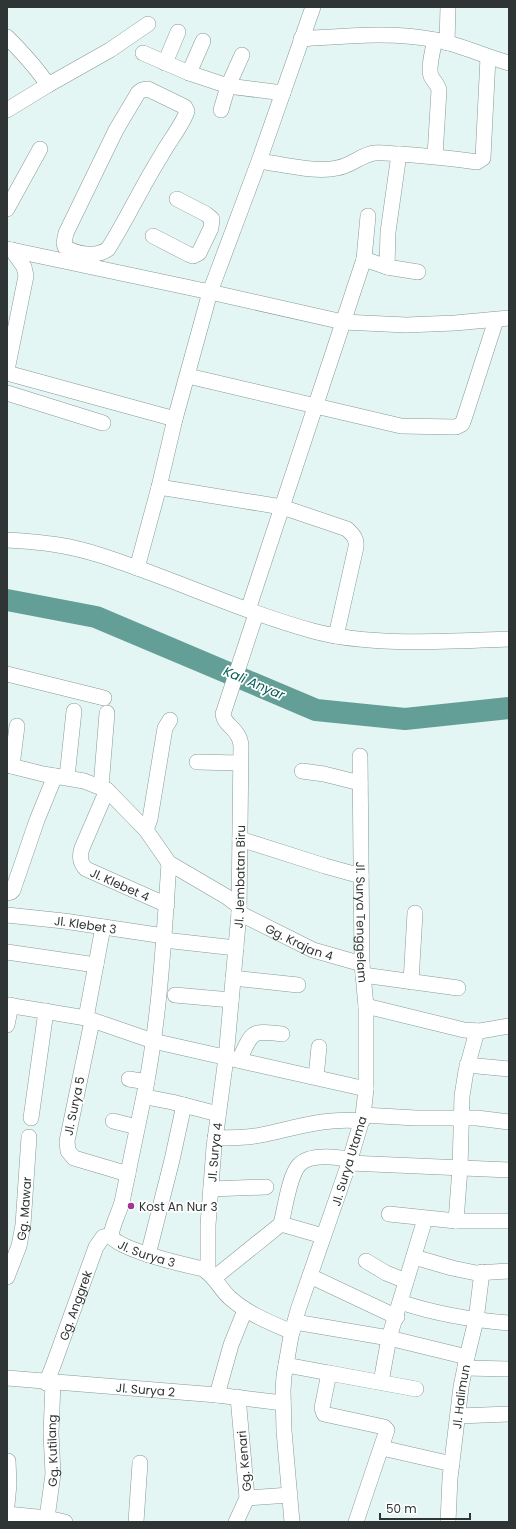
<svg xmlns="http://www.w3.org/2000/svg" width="516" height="1529" viewBox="0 0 516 1529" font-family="Poppins,sans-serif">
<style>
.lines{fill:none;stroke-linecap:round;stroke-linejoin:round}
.river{stroke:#639f96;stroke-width:22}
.minor-casing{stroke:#889996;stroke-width:16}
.minor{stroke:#fff;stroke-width:15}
.poi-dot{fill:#a33492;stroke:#fff;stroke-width:1.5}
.labels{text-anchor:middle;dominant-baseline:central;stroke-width:3.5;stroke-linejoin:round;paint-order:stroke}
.street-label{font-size:12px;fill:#2e3534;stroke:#fff}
.poi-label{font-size:12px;fill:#2e3534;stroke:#fff;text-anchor:start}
.water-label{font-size:13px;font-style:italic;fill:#035d55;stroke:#fff}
</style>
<rect width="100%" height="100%" fill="#e3f6f3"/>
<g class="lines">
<!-- river -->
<path class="river" d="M7 600 96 617 316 710 405 719 509 708"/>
<defs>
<g id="minor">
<path d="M7 37C22 52 36 67 48 85L110 50 148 24"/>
<path d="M301 39C346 36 392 31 436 40 461 45 484 56 509 63"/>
<path d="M435 40C433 49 428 68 431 76 433 81 438 84 439 90L435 156"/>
<path d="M447 43 448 7"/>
<path d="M143 53 189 73 228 86 283 93"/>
<path d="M165 63 178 32"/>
<path d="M189 73 203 41"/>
<path d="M148 89 185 107 187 111C184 123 167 144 161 156 142 186 127 219 108 249 96 258 76 254 65 247L64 243 66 233 116 130 138 93 142 90Z"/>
<path d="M7 110 48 85"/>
<path d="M221 110 228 86 242 55"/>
<path d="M259 161C281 164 316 173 337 168 351 166 361 155 374 153 383 152 392 154 401 154 427 156 452 158 477 162L483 158 488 57"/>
<path d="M7 209 40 149"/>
<path d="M153 236 188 254 193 256 199 253 211 228 212 219 206 214 177 199"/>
<path d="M7 249 210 292 343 322 406 325 455 323 509 318"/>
<path d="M364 259 387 267 418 272"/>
<path d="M387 267 388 232 399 154"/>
<path d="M7 370 26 276 24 267 12 250"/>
<path d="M7 373 175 419"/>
<path d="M188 376 401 426 456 427 462 424 464 419 496 320"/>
<path d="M7 393 103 423"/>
<path d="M159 487 282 507 347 529C353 535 357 538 356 547L336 636"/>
<path d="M7 540C24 541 41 542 58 545 90 550 121 562 151 573 205 593 258 616 313 631 373 647 447 641 509 639"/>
<path d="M137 568 159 487 175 419 210 292 259 161 313 7"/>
<path d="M248 610 364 259 368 216"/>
<path d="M7 674 104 698"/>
<path id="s1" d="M360 756 362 964 366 1006V1089"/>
<path d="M197 762 240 763"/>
<path d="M7 765 43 774 84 781 107 790 146 830 169 863 227 897 239 906"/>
<path d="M12 766 17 726"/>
<path d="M302 771 324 774 360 783"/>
<path d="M67 777 74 711"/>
<path d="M101 787 107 713"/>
<path id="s2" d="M107 790 82 848C79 857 80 863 86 869L167 905"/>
<path d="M146 830 150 819 165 728 170 720"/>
<path d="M240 839 325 866 361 876"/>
<path id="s3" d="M169 863C164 937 160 1012 146 1086 138 1124 130 1163 122 1202 119 1213 112 1225 111 1236 119 1250 185 1265 203 1269 215 1276 220 1289 230 1298 248 1314 271 1323 292 1332"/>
<path d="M7 893 11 892 13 890 37 820 55 776"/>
<path id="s4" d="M239 913 313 950 362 964"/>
<path id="s5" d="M7 915 64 921 164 936"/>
<path d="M164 940 236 948"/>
<path d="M7 952 96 965"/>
<path d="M363 975 458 988"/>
<path d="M233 978 298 985"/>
<path d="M411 982 415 913"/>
<path d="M175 995 231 1000"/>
<path d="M7 1005 86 1018 153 1041 366 1089 363 1116 349 1163 298 1310 291 1336 284 1376 283 1390 284 1431 292 1522"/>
<path d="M366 1006 464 1030 480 1031 509 1026"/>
<path d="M86 1018 103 927"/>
<path d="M92 1021 67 1141 68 1151 74 1158 128 1174"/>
<path d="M7 1025 11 1005"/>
<path d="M239 1060C253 1032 249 1030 282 1034"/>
<path d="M467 1065 509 1069"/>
<path d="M316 1077 319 1047"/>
<path d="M129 1079 147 1082"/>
<path d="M146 1097 172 1102 218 1114"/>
<path d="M363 1115 416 1118H477L509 1122"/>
<path d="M31 1118 46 1011"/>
<path d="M113 1121 137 1127"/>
<path d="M215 1138C230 1138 246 1138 261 1135 295 1128 327 1117 362 1121"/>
<path d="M349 1163 509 1170"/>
<path d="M211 1189 266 1187"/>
<path d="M389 1214 456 1221H509"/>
<path d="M456 1221 460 1168 462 1096 466 1071 477 1031"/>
<path d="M281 1224C285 1209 289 1176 299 1165 310 1153 337 1157 350 1160"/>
<path d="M281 1224 323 1236"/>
<path d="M148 1255 172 1160 184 1105"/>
<path d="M414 1257 452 1268 476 1273 509 1271"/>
<path d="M366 1261 386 1273 406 1281"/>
<path id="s6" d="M208 1272V1225L214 1147 226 1058 239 913 241 745C239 728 224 726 223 714L256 614"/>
<path d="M310 1276 397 1317"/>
<path id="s7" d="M7 1277 19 1246 23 1225 29 1137"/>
<path d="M214 1278 281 1224"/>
<path d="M400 1302C436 1314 471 1320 509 1323"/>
<path d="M295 1322 389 1338 467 1357"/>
<path d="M286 1365 329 1373"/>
<path d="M465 1368 509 1369"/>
<path id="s8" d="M7 1378 217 1395 283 1403"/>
<path d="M381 1382 389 1338 425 1219"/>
<path id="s9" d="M46 1383 53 1366 96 1247 103 1237 111 1235"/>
<path d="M217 1395 231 1345 245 1310"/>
<path d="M458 1416 509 1414"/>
<path d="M382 1448 452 1464"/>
<path d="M247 1498 290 1495"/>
<path d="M7 1505 9 1484 8 1461"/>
<path d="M7 1514 47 1518 65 1522"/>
<path id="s10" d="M47 1518 53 1474 51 1433 53 1383"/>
<path d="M136 1522 140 1463"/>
<path d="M236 1522 247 1498 238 1397"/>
<path d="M356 1522 387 1430 384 1427 324 1414 322 1408 329 1373 416 1389"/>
<path id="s11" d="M448 1522 450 1478 461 1387 467 1357 476 1320 482 1272"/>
</g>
</defs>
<!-- minor casing -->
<use href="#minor" class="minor-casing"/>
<!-- minor -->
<use href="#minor" class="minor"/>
</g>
<!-- markers -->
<circle class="poi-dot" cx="131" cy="1206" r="4"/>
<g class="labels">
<!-- street labels -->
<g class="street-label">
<text stroke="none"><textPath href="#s6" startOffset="397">Jl. Jembatan Biru</textPath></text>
<text stroke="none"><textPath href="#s2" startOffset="123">Jl. Klebet 4</textPath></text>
<text stroke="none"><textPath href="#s1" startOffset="166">Jl. Surya Tenggelam</textPath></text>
<text stroke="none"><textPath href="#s5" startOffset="79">Jl. Klebet 3</textPath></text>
<text stroke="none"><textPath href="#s4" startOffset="67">Gg. Krajan 4</textPath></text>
<text transform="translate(74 1106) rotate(-78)">Jl. Surya 5</text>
<text stroke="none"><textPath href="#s6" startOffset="120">Jl. Surya 4</textPath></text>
<text transform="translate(349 1161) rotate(-73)">Jl. Surya Utama</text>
<text stroke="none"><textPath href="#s7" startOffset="71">Gg. Mawar</textPath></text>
<text stroke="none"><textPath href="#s3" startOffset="419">Jl. Surya 3</textPath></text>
<text stroke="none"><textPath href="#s9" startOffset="83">Gg. Anggrek</textPath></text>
<text stroke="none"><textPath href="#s8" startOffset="139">Jl. Surya 2</textPath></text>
<text stroke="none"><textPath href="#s11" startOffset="126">Jl. Halimun</textPath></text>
<text stroke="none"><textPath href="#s10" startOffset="68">Gg. Kutilang</textPath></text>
<text transform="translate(244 1461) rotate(-95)">Gg. Kenari</text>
</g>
<!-- poi labels -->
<g class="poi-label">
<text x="139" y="1206">Kost An Nur 3</text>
</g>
<!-- water labels -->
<g class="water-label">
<text transform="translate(254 683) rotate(23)">Kali Anyar</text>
</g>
</g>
<!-- border -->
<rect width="516" height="1529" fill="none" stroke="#2e3534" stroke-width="16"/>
<!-- scale -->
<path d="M380 1513v6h90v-6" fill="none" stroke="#2e3534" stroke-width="2"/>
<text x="386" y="1513" font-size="12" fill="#2e3534" stroke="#ffffff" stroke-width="3" paint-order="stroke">50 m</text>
</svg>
